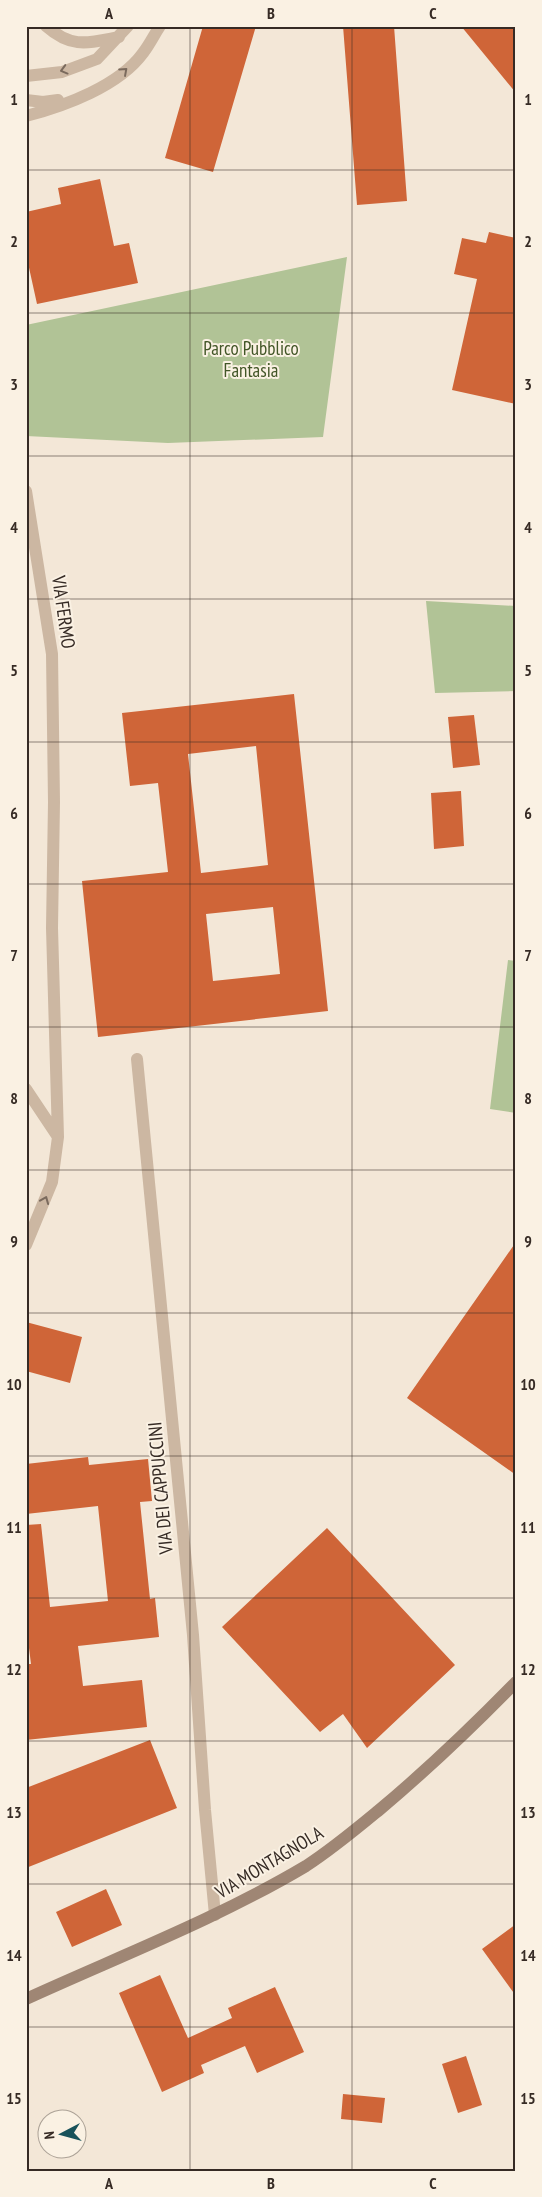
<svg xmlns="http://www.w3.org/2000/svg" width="542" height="2197" viewBox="0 0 542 2197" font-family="'PT Sans Narrow',sans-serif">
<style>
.green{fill:#b1c396}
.building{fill:#cf6538;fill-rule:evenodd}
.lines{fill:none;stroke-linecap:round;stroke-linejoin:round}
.minor{stroke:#ccb7a2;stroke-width:12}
.secondary{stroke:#9f8674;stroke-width:12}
.oneway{stroke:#7a6a5d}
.grid{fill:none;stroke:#362b25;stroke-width:1;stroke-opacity:0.55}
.labels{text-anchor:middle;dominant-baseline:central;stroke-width:4;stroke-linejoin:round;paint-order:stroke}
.park-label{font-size:19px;fill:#425627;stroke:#faf1e3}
.street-label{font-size:19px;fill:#362b25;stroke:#faf1e3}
.neatline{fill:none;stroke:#362b25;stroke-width:2}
.grid-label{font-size:16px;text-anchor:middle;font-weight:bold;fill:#362b25}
</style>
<rect width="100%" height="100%" fill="#f3e7d7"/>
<!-- green -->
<path class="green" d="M347 257 323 437 168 443 26 436V325Z
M426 601 516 606V691L435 693Z
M508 960 516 961V1113L490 1109Z"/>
<!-- building -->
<path class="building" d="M203 26H256L213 172 165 158Z
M343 26H394L407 201 357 205Z
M461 26H516V93Z
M100 179 114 246 129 243 138 283 37 304 26 254V212L61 204 58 188Z
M489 232 516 238V404L452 390 477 279 454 274 462 238 486 243Z
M294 694 328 1011 98 1037 82 881 168 872 158 783 130 786 122 713ZM256 746 268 865 201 873 188 754ZM273 907 280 974 213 981 206 914Z
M474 715 480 765 453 768 448 717Z
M461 791 464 846 434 849 431 793Z
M516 1242V1475L407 1398Z
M26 1322 82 1337 70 1383 26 1371Z
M88 1457 89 1465 148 1459 152 1501 140 1502 150 1599 155 1598 159 1637 78 1646 83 1686 142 1680 147 1727 26 1740V1664H31L26 1624V1525L41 1524 50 1607 108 1601 98 1506 26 1514V1464Z
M327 1528 455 1665 367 1748 343 1714 320 1732 222 1627Z
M150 1740 177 1808 26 1868V1788Z
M106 1889 122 1925 72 1947 56 1912Z
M516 1924V1996L482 1949Z
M160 1975 188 2038 232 2018 228 2008 275 1987 304 2052 257 2073 245 2046 201 2065 204 2073 162 2092 119 1993Z
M466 2056 482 2105 458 2113 442 2064Z
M343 2094 385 2098 382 2123 341 2119Z"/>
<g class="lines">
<!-- minor -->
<path class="minor" d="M46 26C72 49 88 43 119 37
M26 76 62 72 97 59 128 26
M26 100 43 102 58 100
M26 116C65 106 119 86 143 53 150 44 154 35 160 26
M26 491 52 654 54 802 52 928 58 1137 52 1182 26 1245
M137 1059 193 1635 205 1810 215 1915
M26 1089 58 1137"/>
<!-- secondary -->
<path class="secondary" d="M26 1999C120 1956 217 1919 306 1866 331 1850 355 1830 378 1811 427 1770 472 1727 516 1682"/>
</g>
<!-- one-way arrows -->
<defs><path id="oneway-chevron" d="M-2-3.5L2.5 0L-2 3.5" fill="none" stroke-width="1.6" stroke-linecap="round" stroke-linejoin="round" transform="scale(1.25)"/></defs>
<g class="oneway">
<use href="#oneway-chevron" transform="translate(64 70) rotate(165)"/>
<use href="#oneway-chevron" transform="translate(124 71) rotate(-42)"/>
<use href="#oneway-chevron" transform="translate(45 1200) rotate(-68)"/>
</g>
<!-- grid -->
<path class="grid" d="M190 26V2171M352 26V2171M26 170H516M26 313H516M26 456H516M26 599H516M26 742H516M26 884H516M26 1027H516M26 1170H516M26 1313H516M26 1456H516M26 1598H516M26 1741H516M26 1884H516M26 2027H516"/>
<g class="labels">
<!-- park labels -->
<g class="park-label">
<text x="251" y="348">Parco Pubblico<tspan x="251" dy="22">Fantasia</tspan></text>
</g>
<!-- street labels -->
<g class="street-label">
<text transform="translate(64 612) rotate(82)">VIA FERMO</text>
<text transform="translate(160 1488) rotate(-95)">VIA DEI CAPPUCCINI</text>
<text transform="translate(269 1862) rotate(-31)">VIA MONTAGNOLA</text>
</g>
</g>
<!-- border -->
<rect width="542" height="2197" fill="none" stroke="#faf1e3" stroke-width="55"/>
<!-- north arrow -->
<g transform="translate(62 2134) rotate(264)"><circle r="24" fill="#faf1e3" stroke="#aca297"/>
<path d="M0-4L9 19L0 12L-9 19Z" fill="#18525a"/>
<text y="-8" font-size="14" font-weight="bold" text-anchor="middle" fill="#362b25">N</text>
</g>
<rect x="28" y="28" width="486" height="2142" class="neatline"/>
<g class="grid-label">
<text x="109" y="19">A</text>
<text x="271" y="19">B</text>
<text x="433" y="19">C</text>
<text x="14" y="105">1</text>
<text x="528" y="105">1</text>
<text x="14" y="247">2</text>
<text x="528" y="247">2</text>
<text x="14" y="390">3</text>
<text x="528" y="390">3</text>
<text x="14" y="533">4</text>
<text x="528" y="533">4</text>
<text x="14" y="676">5</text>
<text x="528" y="676">5</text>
<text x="14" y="819">6</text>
<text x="528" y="819">6</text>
<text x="14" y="961">7</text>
<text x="528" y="961">7</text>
<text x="14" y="1104">8</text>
<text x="528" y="1104">8</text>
<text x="14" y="1247">9</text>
<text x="528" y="1247">9</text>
<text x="14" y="1390">10</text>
<text x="528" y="1390">10</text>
<text x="14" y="1533">11</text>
<text x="528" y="1533">11</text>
<text x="14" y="1675">12</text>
<text x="528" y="1675">12</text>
<text x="14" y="1818">13</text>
<text x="528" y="1818">13</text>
<text x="14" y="1961">14</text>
<text x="528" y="1961">14</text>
<text x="14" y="2104">15</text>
<text x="528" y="2104">15</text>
<text x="109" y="2189">A</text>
<text x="271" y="2189">B</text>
<text x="433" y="2189">C</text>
</g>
</svg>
